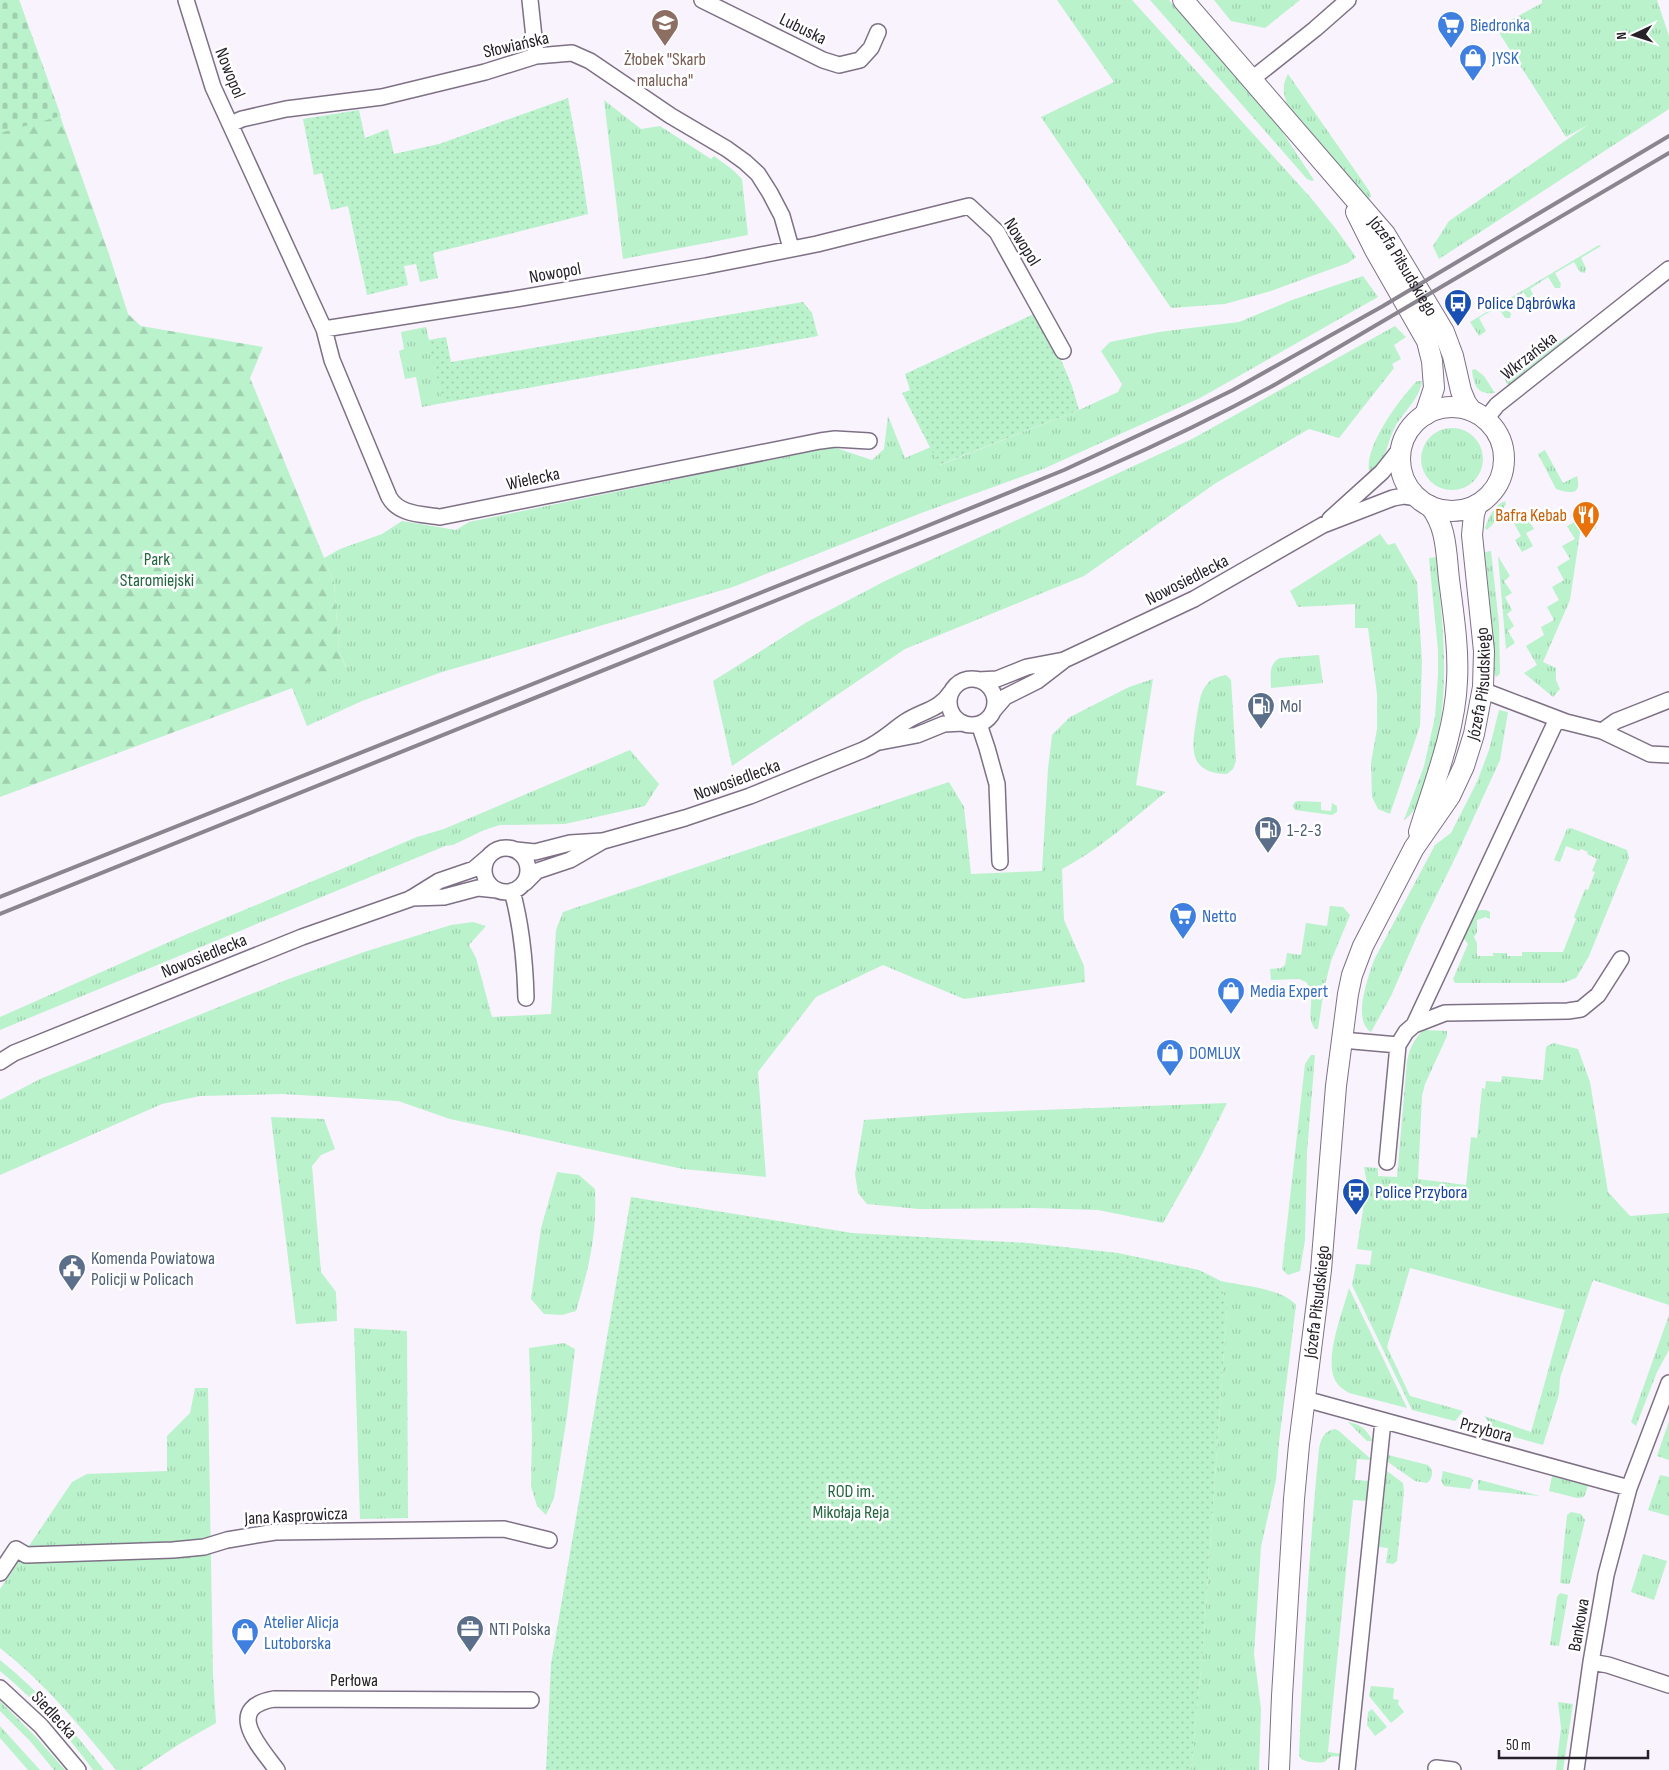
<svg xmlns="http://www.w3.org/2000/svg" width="1669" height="1770" viewBox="0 0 1669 1770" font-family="'Sofia Sans Condensed',sans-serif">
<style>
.grass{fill:url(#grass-tufts)}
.forest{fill:url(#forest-firs)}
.cemetery{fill:url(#cemetery-stones)}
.garden{fill:url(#garden-dots)}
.pitch{fill:#baf2cc}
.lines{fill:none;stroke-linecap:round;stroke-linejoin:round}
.minor-casing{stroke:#7e7186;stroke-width:18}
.tertiary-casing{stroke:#7e7186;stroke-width:22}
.minor{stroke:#fff;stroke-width:15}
.tertiary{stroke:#fff;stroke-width:20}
.rail{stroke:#8a858e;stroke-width:4}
.labels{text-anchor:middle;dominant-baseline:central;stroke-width:5;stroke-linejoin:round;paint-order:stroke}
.shop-label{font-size:18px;fill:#366cbe;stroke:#fff;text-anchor:start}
.street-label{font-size:18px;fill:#27222a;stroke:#fff}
.education-label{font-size:18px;fill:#785e54;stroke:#fff}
.transit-label{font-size:18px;fill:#164399;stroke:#fff;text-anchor:start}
.food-label{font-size:18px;fill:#c56008;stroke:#fff;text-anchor:end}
.park-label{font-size:18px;fill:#236640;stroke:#fff}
.service-label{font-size:18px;fill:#4e5e75;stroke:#fff;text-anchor:start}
</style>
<defs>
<pattern id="grass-tufts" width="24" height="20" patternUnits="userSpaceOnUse" patternTransform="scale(1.25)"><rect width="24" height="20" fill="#baf2cc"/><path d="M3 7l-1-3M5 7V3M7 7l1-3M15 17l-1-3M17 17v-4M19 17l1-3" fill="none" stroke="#a0cfaf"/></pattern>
<pattern id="forest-firs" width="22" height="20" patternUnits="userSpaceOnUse" patternTransform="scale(1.25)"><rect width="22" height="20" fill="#baf2cc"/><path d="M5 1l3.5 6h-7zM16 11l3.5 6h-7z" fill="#a0cfaf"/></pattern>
<pattern id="cemetery-stones" width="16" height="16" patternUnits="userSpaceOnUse" patternTransform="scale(1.25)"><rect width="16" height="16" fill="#baf2cc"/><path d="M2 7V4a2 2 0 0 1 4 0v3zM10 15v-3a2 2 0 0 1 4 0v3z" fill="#a0cfaf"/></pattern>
<pattern id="garden-dots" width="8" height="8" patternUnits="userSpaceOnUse" patternTransform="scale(1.25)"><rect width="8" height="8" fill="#baf2cc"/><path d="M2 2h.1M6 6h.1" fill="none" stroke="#a0cfaf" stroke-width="1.8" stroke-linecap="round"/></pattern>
</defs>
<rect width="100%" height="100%" fill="#f8f3fc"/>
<!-- grass -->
<path class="grass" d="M1057 0H1132L1311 198 1336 229 1356 257 1348 263 1309 277 1271 291 1225 304 1171 308 1041 117 1114 82Z
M1150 0H1169L1277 124 1314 180 1312 181 1307 179Z
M1214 0H1300L1265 28 1231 21Z
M1542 0H1657L1669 36V109L1439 259 1433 246 1449 221 1588 125 1566 137 1496 28 1542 3Z
M1288 74 1370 192 1371 197 1368 199 1287 104C1283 92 1282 85 1288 74Z
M604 100 641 129 660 126 711 159 714 156 733 170 742 179 748 235 623 259Z
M1599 245 1601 246 1581 258 1586 268 1585 273 1580 272 1574 262 1555 273 1561 284 1560 288H1555L1548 277 1530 289 1536 299 1535 303H1530L1524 292 1505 303 1511 314 1510 318H1505L1498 307 1479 318 1486 331 1479 336 1470 322Z
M1363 276 1378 297 1200 398 1043 469 924 512 733 587 442 672 362 701 307 726 292 688 346 667 339 651 334 582 324 558 340 549 382 534 402 521 456 530 469 522 833 447 872 460 884 449 888 416 905 458 931 447 940 465 1079 410 1118 392 1122 384 1101 351 1110 342 1159 332 1239 322 1292 300Z
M1395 326 1406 337 1394 345 1401 359 1392 364 1394 368 1339 438 1309 429 1216 483 1084 576 905 649 732 766 713 681 807 622 885 581 1192 439Z
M426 327 443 403 422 407 416 377 405 379 399 351 404 349 401 332Z
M1575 332 1508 385 1503 376Z
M1475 369 1484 376 1495 393C1477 395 1474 386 1472 370Z
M1417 381H1422C1419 401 1403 411 1394 429 1385 448 1388 458 1370 474 1361 450 1401 397 1417 381Z
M1421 459a31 31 0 1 1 62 0a31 31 0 1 1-62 0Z
M1545 450 1563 483 1577 476C1582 495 1571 494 1556 489L1538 454Z
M1505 501 1506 504 1493 524 1487 530 1485 528C1489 517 1493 506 1505 501Z
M1526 516 1534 529 1526 533 1533 546 1522 552 1515 540 1521 536 1514 523Z
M1580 516 1594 521 1596 529 1581 526 1570 600 1543 662 1556 668V680L1560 689 1553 697 1524 673 1537 665 1526 646 1544 635 1541 627 1554 620 1547 607 1559 600 1552 587 1564 580 1557 567 1570 559 1562 546 1575 539 1567 526 1580 519Z
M1380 534 1388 545 1395 543 1417 582 1422 662 1420 726 1390 814 1378 809 1372 797 1371 763 1377 729V694L1368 628H1355V604L1298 607 1290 591Z
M1491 551 1499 624 1500 674 1496 677 1494 673 1493 635 1485 552Z
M1498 556 1510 576 1504 581 1512 593 1505 597 1512 610 1507 614 1514 626 1508 631 1515 643 1506 649Z
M1436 557C1444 637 1453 702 1426 781 1422 795 1417 812 1404 820L1424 766 1435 717 1438 675V650L1429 558Z
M1319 655 1323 683 1271 688C1271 676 1268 664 1280 658Z
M1226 675 1231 680 1236 761 1233 769 1227 774C1186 773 1192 746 1197 715 1199 704 1200 691 1208 683 1213 678 1220 676 1226 675Z
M1153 679 1136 785 1166 792C1131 820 1102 848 1062 869L1064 920 1084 966 1085 982 964 999 883 965 816 997 758 1072 766 1177 683 1169 584 1148 450 1119 398 1101 283 1094 200 1096 162 1104 0 1175V1100L40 1079 286 980 364 952 451 925 473 922 486 926 469 945 476 958 492 1017 551 1014 556 930 563 912 949 782 964 807 971 874 1042 871 1048 769 1052 735 1070 717 1129 687Z
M1499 710 1508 712 1500 760 1457 854 1421 927 1391 996 1371 1032C1352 1020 1368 978 1374 960L1435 845 1451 833 1477 782 1489 750Z
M630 750 659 784 645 806 565 824 500 825 484 830 453 845 445 846 0 1030V1017L178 938 417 837 444 829Z
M1298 801 1321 802V810L1331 811 1332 803 1337 806V812L1332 815 1295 810 1293 806 1295 802Z
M1571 828 1627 850 1629 858 1589 956 1576 978 1563 983H1455L1453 979 1468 944 1462 936 1474 912C1478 910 1486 909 1490 912V919L1486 917 1477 920V932L1474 937 1477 943V956H1493V953H1507V956H1522V952H1563L1576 919 1574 917 1585 889 1588 890 1595 872 1592 871 1597 859 1587 854 1588 852 1581 849 1579 851 1566 846 1560 862 1554 860 1567 829Z
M1330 906 1343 907 1350 915 1331 961 1324 989 1318 1029H1315C1304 1014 1318 998 1306 982L1299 979 1271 980 1270 969 1281 968 1285 965 1287 953 1301 955 1306 923 1327 926Z
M1423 1030 1447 1031V1036L1425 1084 1422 1096 1418 1179 1466 1185 1471 1137 1477 1138 1482 1088 1485 1089 1486 1081 1501 1082 1502 1076 1543 1080 1546 1047 1553 1043 1578 1049 1590 1082 1608 1192 1630 1216 1669 1213V1305L1593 1280 1560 1378 1559 1394 1543 1445 1496 1432 1484 1416 1531 1432 1565 1310 1410 1268 1387 1347 1410 1396 1463 1411 1455 1421 1412 1410 1352 1285 1356 1264 1370 1265 1372 1251 1357 1249 1367 1184 1364 1167 1378 1168V1176L1397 1177 1407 1061C1410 1047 1414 1040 1423 1030Z
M1311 1055H1315L1307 1153 1305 1240 1300 1271 1288 1275 1282 1269 1305 1064Z
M1227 1103 1202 1154 1163 1223 1098 1210 1033 1208 919 1209 867 1204 858 1193 855 1174 864 1120 965 1113Z
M271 1117 324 1119 335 1149 321 1155 312 1166 321 1272 336 1292 337 1321 296 1324Z
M557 1172 579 1175 595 1189C597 1236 589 1267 576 1311L562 1315 544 1314 531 1299 541 1228Z
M1221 1281C1243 1286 1281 1288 1296 1305L1279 1442 1276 1480 1261 1547 1254 1654 1261 1709 1259 1770H1191L1203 1649 1227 1308Z
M1349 1288 1407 1408 1349 1393C1343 1389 1338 1386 1335 1380 1324 1358 1343 1311 1349 1288Z
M1669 1315V1350L1657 1372 1636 1426 1631 1422Z
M354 1328 407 1331 408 1518 360 1519Z
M564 1343 575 1349 567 1416 554 1498 546 1515 537 1506 531 1486 532 1435 529 1348Z
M195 1388H208L213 1675 216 1723 181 1743 140 1770H116C79 1725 47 1685 0 1648V1589L72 1482 87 1474 167 1471V1436L190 1413Z
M1669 1421V1460L1657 1456Z
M1348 1422C1362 1425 1366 1429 1373 1441H1367Z
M1335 1429 1339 1431 1372 1460 1357 1459 1355 1480 1370 1481 1368 1501 1353 1500 1328 1752 1343 1754 1342 1757C1335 1756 1329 1755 1325 1762 1317 1763 1308 1763 1301 1759L1299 1755C1303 1653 1309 1551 1319 1449 1321 1438 1324 1431 1335 1429Z
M1388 1455 1428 1465C1434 1470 1433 1478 1427 1483L1415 1481 1388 1462Z
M1387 1471 1403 1483 1404 1491 1397 1561 1393 1564 1386 1563 1388 1548 1379 1547Z
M1443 1471 1471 1478 1473 1480 1470 1489 1444 1486 1441 1481Z
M1660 1475 1669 1477V1516L1648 1510Z
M1552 1476 1588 1486 1584 1497 1577 1498 1549 1491Z
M1478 1480H1480L1540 1496 1478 1490Z
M1571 1512 1581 1514 1585 1520 1570 1583 1568 1584 1560 1583 1567 1515Z
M1643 1554 1667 1561 1654 1600 1631 1592Z
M1560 1593 1568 1595 1559 1646 1550 1645 1557 1597Z
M0 1660C40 1692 72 1729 104 1770H93C66 1733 35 1700 0 1671Z
M1371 1686 1394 1688 1393 1699 1399 1700 1398 1704 1404 1712 1391 1723 1369 1696Z
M0 1701 35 1736 65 1770H54L30 1741 0 1711Z
M1558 1702 1573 1704 1563 1770H1556L1561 1728Z
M1372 1709 1387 1727 1375 1736 1367 1725 1368 1712Z
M0 1726 40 1770H28L0 1738Z"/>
<!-- forest -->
<path class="forest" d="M0 0H19L109 254 128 314 141 326 263 347 250 378 334 582 339 651 346 668 0 797Z"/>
<!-- cemetery -->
<path class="cemetery" d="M0 0H19L61 116 0 133Z"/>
<!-- garden -->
<path class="garden" d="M568 98 581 167 588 214 433 253 438 278 420 282 416 264 404 266 408 285 367 295 348 206 331 210 322 173 314 175 303 119 359 110 365 138 388 129 394 154 439 144Z
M803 302 812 313 818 336 443 403 428 340 446 337 451 362Z
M1034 314 1062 362 1072 386 1079 410 939 465 902 393 910 390 905 374Z
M631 1197 852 1233 1028 1243 1118 1253 1199 1270 1221 1281 1227 1308 1203 1649 1191 1770H546L551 1664Z"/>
<!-- pitch -->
<path class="pitch" d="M1555 1202H1580V1219H1555Z"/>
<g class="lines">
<defs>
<path id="minor" d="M186 0 213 87 324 329 332 360 389 497C399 515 422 514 440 517L820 441 835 439 869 441
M530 0 536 56
M702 0 823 60 839 65 860 60 871 48 878 32
M1252 79 1315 29 1348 0
M231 124 242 119 286 109 382 97 485 72 536 56 572 53 590 61 671 116 727 149 745 162 758 174 770 193 782 216 791 248
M324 329 521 298 706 266 817 244 969 206 997 232 1063 351
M1486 419 1497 405 1669 269
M1330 519 1382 472 1401 448
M949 702a23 23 0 1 1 46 0a23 23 0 1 1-46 0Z
M978 680 997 679 1027 667 1064 660 1194 599 1323 525 1393 498 1404 496 1418 498
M1482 690 1566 722 1602 731 1650 754 1669 755
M993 711 1005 697 1037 681 1063 661
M979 724 987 748 997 784 1000 862
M1602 731 1616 721 1669 700
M880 742 917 735 944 724 963 723
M484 870a22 22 0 1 1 44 0a22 22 0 1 1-44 0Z
M516 850 535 852 570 843 602 841
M525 883 537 871 570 860 603 841 685 818 750 796 863 750C881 742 889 733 905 722 921 711 940 710 951 692
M512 891C522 927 525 961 526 998
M411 898 444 897 478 888 497 890
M1414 1025 1557 719
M1342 1040 1398 1045
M0 1062 14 1053 302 937 410 899 439 881 474 869 488 857
M1387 1162 1398 1045 1406 1032 1414 1025 1445 1013 1568 1011 1581 1009 1598 995 1621 959
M1305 1399 1629 1488
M0 1573 16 1549 26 1555 173 1550 204 1547 227 1540 275 1532 504 1529 549 1540
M1591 1662 1608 1665 1669 1685
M0 1688 41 1726 78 1770
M1436 1768 1453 1770
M277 1770C260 1747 223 1708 274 1699L531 1700
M1347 1770 1383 1421
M1576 1770 1591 1662 1606 1575 1629 1488 1669 1383"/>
<g id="tertiary">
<path id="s1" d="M1183 0 1385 234 1444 332 1453 356 1461 391 1466 403 1472 411"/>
<path d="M1356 212 1375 250 1427 341 1432 361 1434 388 1425 415"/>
<circle cx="1452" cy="459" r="52"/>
<path d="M1419 832C1434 783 1455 732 1457 681 1459 647 1453 612 1449 579 1446 553 1447 527 1430 506"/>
<path id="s2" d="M1279 1770 1282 1696 1294 1499 1299 1445 1321 1270 1336 1086 1348 994 1352 975 1363 946 1414 848 1450 796 1464 766 1474 734 1483 687 1484 651 1472 535 1474 514 1477 505"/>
</g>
</defs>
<!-- minor casing -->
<use href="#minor" class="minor-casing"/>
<!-- tertiary casing -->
<use href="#tertiary" class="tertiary-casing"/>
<!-- minor -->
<use href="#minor" class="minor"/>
<!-- tertiary -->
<use href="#tertiary" class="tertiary"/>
<!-- rail -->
<path class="rail" d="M0 897 900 537 1064 470 1182 415 1233 390 1383 306 1669 136
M0 914C265 808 529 701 792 594 895 552 1000 513 1102 469 1161 443 1219 415 1276 384L1669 153"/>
</g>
<!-- icons -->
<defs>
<symbol id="school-pin" viewBox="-11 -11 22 30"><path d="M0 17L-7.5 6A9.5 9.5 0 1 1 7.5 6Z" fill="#8d6e63" stroke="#fff"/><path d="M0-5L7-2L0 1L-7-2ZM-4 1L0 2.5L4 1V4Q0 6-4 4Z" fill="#fff"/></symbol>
<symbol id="supermarket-pin" viewBox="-11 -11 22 30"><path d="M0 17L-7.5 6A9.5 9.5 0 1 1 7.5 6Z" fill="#3f7fe0" stroke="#fff"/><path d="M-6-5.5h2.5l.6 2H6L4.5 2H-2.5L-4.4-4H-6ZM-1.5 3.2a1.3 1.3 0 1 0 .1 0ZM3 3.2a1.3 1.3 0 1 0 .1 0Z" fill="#fff"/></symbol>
<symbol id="shop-pin" viewBox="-11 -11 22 30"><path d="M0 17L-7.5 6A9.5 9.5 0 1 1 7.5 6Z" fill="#3f7fe0" stroke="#fff"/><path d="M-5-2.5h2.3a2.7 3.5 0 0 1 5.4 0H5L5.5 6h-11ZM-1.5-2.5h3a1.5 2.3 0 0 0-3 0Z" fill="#fff"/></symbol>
<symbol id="bus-pin" viewBox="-11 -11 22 30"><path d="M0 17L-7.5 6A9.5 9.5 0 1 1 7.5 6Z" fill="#1a4fb4" stroke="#fff"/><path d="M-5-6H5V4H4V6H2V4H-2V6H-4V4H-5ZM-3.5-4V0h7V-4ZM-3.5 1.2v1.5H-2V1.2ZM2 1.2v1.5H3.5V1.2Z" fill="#fff"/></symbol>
<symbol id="restaurant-pin" viewBox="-11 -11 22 30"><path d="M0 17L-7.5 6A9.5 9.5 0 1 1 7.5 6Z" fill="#e8710a" stroke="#fff"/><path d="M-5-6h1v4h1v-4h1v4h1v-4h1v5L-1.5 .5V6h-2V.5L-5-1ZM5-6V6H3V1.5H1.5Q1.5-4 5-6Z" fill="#fff"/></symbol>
<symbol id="fuel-pin" viewBox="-11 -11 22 30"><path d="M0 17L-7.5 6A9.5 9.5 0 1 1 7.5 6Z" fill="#5c6f8a" stroke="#fff"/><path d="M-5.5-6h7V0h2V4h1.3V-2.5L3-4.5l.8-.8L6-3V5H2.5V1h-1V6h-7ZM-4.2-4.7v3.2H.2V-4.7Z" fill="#fff"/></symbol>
<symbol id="civic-pin" viewBox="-11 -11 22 30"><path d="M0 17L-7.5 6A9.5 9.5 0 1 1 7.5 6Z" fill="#5c6f8a" stroke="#fff"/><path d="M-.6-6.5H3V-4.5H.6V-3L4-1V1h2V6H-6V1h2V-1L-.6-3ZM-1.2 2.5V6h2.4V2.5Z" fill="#fff"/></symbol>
<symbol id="office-pin" viewBox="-11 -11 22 30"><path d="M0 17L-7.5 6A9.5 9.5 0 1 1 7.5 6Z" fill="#5c6f8a" stroke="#fff"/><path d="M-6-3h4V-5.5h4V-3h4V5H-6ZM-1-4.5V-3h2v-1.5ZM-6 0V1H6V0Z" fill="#fff"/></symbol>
</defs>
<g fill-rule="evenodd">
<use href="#school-pin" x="649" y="7" width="32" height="43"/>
<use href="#supermarket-pin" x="1435" y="9" width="32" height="43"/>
<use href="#shop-pin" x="1457" y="42" width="32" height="43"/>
<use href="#bus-pin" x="1442" y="287" width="32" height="43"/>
<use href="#restaurant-pin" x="1570" y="499" width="32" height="43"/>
<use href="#fuel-pin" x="1245" y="690" width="32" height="43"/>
<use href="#fuel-pin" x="1252" y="814" width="32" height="43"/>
<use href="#supermarket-pin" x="1167" y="900" width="32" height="43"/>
<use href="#shop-pin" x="1215" y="975" width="32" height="43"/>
<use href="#shop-pin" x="1154" y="1037" width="32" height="43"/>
<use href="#bus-pin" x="1340" y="1176" width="32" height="43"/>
<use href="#civic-pin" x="56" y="1252" width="32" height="43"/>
<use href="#office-pin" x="454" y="1613" width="32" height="43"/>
<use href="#shop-pin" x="229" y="1616" width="32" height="43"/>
</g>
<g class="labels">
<!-- shop labels -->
<g class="shop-label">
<text x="1470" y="25">Biedronka</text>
<text x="1492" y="58">JYSK</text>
<text x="1202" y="916">Netto</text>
<text x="1250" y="991">Media Expert</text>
<text x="1189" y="1053">DOMLUX</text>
<text x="264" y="1622">Atelier Alicja<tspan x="264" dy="21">Lutoborska</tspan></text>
</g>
<!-- street labels -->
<g class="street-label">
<text transform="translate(803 29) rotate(26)">Lubuska</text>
<text transform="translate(516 45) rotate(-13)">Słowiańska</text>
<text transform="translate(230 73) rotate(68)">Nowopol</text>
<text transform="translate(1022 242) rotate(58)">Nowopol</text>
<text stroke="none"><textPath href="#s1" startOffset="346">Józefa Piłsudskiego</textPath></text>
<text transform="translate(555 273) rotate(-10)">Nowopol</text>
<text transform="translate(1529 356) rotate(-38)">Wkrzańska</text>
<text transform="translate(533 479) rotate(-12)">Wielecka</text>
<text transform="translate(1187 580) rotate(-27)">Nowosiedlecka</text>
<text stroke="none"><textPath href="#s2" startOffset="1121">Józefa Piłsudskiego</textPath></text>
<text transform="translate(737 780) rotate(-20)">Nowosiedlecka</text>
<text transform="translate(204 956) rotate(-22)">Nowosiedlecka</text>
<text stroke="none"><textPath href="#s2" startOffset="470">Józefa Piłsudskiego</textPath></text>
<text transform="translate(1486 1430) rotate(15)">Przybora</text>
<text transform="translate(296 1516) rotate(-3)">Jana Kasprowicza</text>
<text transform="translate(1579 1625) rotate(-80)">Bankowa</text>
<text x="354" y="1680">Perłowa</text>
<text transform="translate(54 1715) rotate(47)">Siedlecka</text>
</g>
<!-- education labels -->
<g class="education-label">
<text x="665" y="59">Żłobek "Skarb<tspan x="665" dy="21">malucha"</tspan></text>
</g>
<!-- transit labels -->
<g class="transit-label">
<text x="1477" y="303">Police Dąbrówka</text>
<text x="1375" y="1192">Police Przybora</text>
</g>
<!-- food labels -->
<g class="food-label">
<text x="1567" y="515">Bafra Kebab</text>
</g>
<!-- park labels -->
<g class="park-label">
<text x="157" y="559">Park<tspan x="157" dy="21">Staromiejski</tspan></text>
<text x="851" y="1491">ROD im.<tspan x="851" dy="21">Mikołaja Reja</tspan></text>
</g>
<!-- service labels -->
<g class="service-label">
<text x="1280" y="706">Mol</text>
<text x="1287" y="830">1-2-3</text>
<text x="91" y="1258">Komenda Powiatowa<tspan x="91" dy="21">Policji w Policach</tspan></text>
<text x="489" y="1629">NTI Polska</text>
</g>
</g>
<!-- north arrow -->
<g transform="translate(1634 35) rotate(266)" stroke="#ffffff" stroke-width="4" paint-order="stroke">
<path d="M0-4L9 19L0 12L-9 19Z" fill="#27222a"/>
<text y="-8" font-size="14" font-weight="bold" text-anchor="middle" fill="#27222a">N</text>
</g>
<!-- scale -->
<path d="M1499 1750v8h149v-8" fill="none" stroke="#27222a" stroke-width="2.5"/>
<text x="1506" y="1750" font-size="15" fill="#27222a" stroke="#ffffff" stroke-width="4" paint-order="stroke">50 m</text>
</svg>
